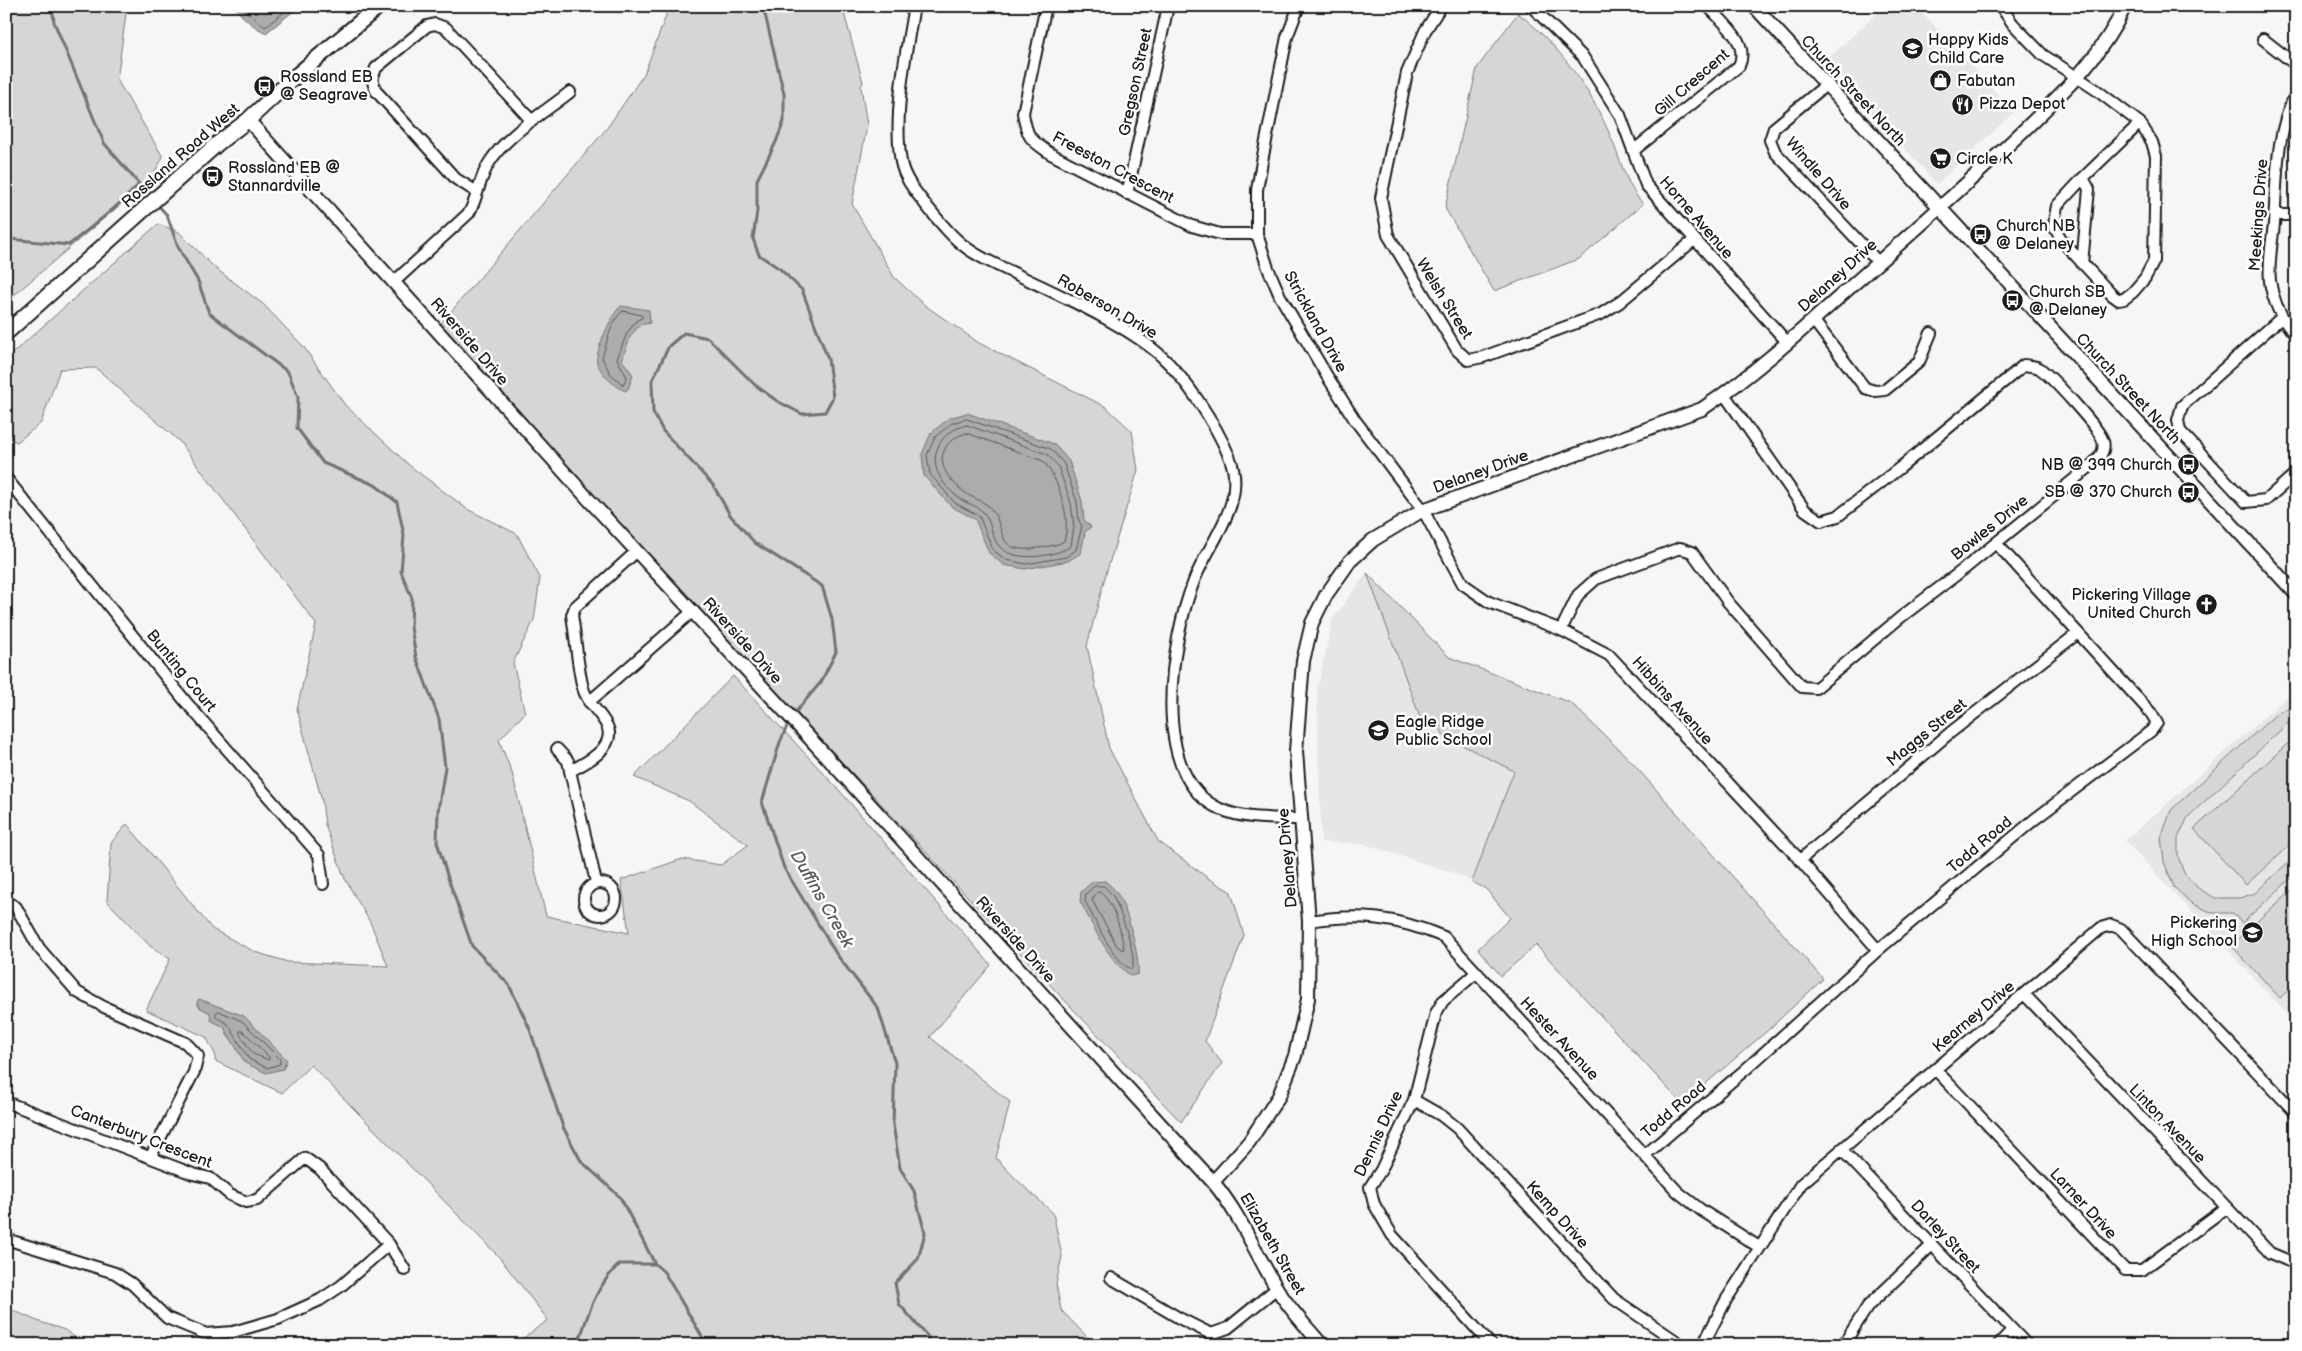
<svg xmlns="http://www.w3.org/2000/svg" width="2302" height="1351" viewBox="0 0 2302 1351" font-family="'Balsamiq Sans',sans-serif">
<style>
.built{fill:#e6e6e6}
.green{fill:#d6d6d6;stroke:#797979;fill-rule:evenodd}
.water{fill:#acacac;stroke:#727272}
.lines{fill:none;stroke-linecap:round;stroke-linejoin:round}
.shore{stroke:#565656;stroke-width:1}
.stream{stroke:#727272;stroke-width:3}
.minor-casing{stroke:#1c1c1c;stroke-width:14}
.tertiary-casing{stroke:#1c1c1c;stroke-width:16}
.secondary-casing{stroke:#1c1c1c;stroke-width:18}
.minor{stroke:#fff;stroke-width:10}
.tertiary{stroke:#fff;stroke-width:12}
.secondary{stroke:#fff;stroke-width:14}
.labels{text-anchor:middle;dominant-baseline:central;stroke-width:5;stroke-linejoin:round;paint-order:stroke}
.poi-label{font-size:16px;fill:#1c1c1c;stroke:#fff;text-anchor:start}
.street-label{font-size:16px;fill:#1c1c1c;stroke:#fff}
.water-label{font-size:18px;font-style:italic;fill:#5d5d5d;stroke:#fff}
</style>
<rect width="100%" height="100%" fill="#f6f6f6"/>
<filter id="ink" filterUnits="userSpaceOnUse"><feTurbulence type="fractalNoise" baseFrequency=".02" numOctaves="2"/><feDisplacementMap in="SourceGraphic" scale="10" xChannelSelector="R" yChannelSelector="G"/><feConvolveMatrix kernelMatrix="1 2 1 2 8 2 1 2 1" color-interpolation-filters="sRGB"/></filter>
<g filter="url(#ink)">
<!-- built -->
<path class="built" d="M1885 6H1916L2014 112 1937 184 1825 61Z
M1367 573 1421 720 1439 726 1444 736 1514 771 1472 882 1454 873 1364 844 1321 842 1317 690 1333 618Z
M2296 689V1023L2125 841Z"/>
<!-- green -->
<path class="green" d="M6 6H127L117 80 163 157 152 177 6 302Z
M665 6H842L863 82 861 86 867 126 852 204 894 277 923 304 979 343 1106 407 1132 431 1138 470 1105 577 1087 646 1109 748 1158 841 1208 878 1231 892 1244 935 1205 1041 1222 1063 1181 1122 1051 986 437 328 607 128 644 74 666 16Z
M1518 13C1558 44 1590 88 1610 135 1620 158 1626 185 1643 204L1579 259 1494 291 1445 208 1477 68Z
M158 224 179 232 215 268 263 304 303 346 345 405 410 466 467 509 517 534 540 578 534 620 513 663 525 713 499 740 512 773 546 916 629 933 621 880 682 859 721 865 748 845 689 801 634 777 733 676 839 790 991 965 930 1037 1010 1102 996 1158 1016 1179 1053 1213 1062 1256 1056 1284 1061 1310 1095 1345H514L548 1320 499 1257 311 1065 282 1093 215 1061V1054L206 1037 146 1010 170 959 150 946 107 901 111 843 127 824 212 929 255 952 288 962 388 966 370 922 345 879 325 825 322 801 297 709 316 624 180 442 96 368 60 369 41 423 17 442 6 437V359ZM211 1013 244 1017 287 1060 229 1038 224 1027 211 1020Z
M1367 573 1449 657 1571 703 1630 760 1823 979 1767 1031 1682 1104 1536 945 1501 976 1478 949 1510 918 1486 889 1472 882 1514 771 1444 736 1439 725 1421 720Z
M2296 705V722L2287 724 2188 817 2178 838V856L2184 873 2198 888 2215 898H2240L2255 893 2296 855V874L2242 923 2233 913H2213L2192 904 2174 887 2164 862 2161 838 2171 810 2277 713Z
M2296 736V839L2246 885 2194 829Z
M2296 886V983L2280 998 2231 945Z
M6 1307 37 1321 65 1330 86 1345H6Z"/>
<!-- water -->
<path class="water" d="M234 6H300L266 33C254 27 242 18 234 6Z
M621 306 649 310 650 323 640 325 631 335 622 360 633 375 628 389 625 391C614 386 602 375 597 363 594 353 612 313 621 306Z
M967 413 1054 444 1069 461 1082 501 1084 520 1091 527 1085 532 1081 553 1068 561 1025 569 1004 565 989 553 975 519 952 507 924 476 922 454 931 433 949 418Z
M1105 881C1109 884 1113 888 1116 892 1127 906 1140 957 1138 974L1131 976C1106 958 1094 927 1080 901L1081 892 1092 882Z
M199 999 244 1016 287 1060 283 1069 266 1073 245 1063 224 1027 211 1020 210 1013 199 1007 197 1002Z"/>
<g class="lines">
<!-- shore -->
<path class="shore" d="M240 6 265 27 292 6
M623 311 641 315 643 317 636 321 627 333 617 359 627 377 623 385 610 373 602 358C607 343 610 321 623 311Z
M967 419 1051 449 1064 464 1077 502 1079 521 1082 526 1076 550 1066 557 1026 564 1006 560 993 550 979 516 955 503 930 474 927 455 935 437 952 423Z
M967 425 1047 454 1058 466 1071 503 1074 527 1071 546C1055 557 1013 563 999 546 991 537 992 521 983 512 977 505 966 504 959 498 943 486 929 467 938 447 943 435 954 428 967 425Z
M967 433 1043 461C1058 477 1072 520 1064 541 1057 546 1047 546 1039 548 990 556 1010 525 987 505 980 499 971 498 964 492 952 483 937 466 944 451 948 441 957 435 967 433Z
M1095 886H1104C1107 890 1112 893 1114 898 1120 911 1138 957 1132 969 1114 964 1094 918 1085 901L1086 894Z
M1100 892C1115 903 1120 930 1124 947L1123 950 1117 946 1092 900 1096 893Z
M219 1011 242 1021 280 1059V1064L267 1068 249 1059 228 1024 216 1017V1013Z
M240 1031H243L269 1057V1060L253 1054 240 1034Z"/>
<!-- stream -->
<path class="stream" d="M52 6 54 22 104 143 151 198
M763 6 784 94V121L776 142 757 180V211L753 239 759 255 780 269 802 290 828 359 833 397 825 412 802 414 777 401 755 385 708 338 684 333 669 346 652 381 653 412 663 431 713 485 730 515 755 543 822 586 832 619 836 652 821 682 793 715
M156 203 167 215 178 247 198 281 209 313 288 372 298 397 297 428 323 463 375 485 397 502 404 535 401 572 412 598 411 627 416 657 439 719 445 767 438 811 437 842 448 878 472 946 509 985 529 1027 563 1127 581 1161 620 1197 655 1264 664 1272 707 1345
M6 237 10 239 69 245C93 225 119 207 139 184
M789 722 780 742 762 802 784 868 837 955 878 1008 895 1063 893 1124 900 1168 914 1191 925 1233 918 1259 895 1283 899 1304 928 1337V1345
M578 1345C587 1316 597 1283 620 1264H655"/>
<defs>
<path id="minor" d="M914 6C906 52 893 116 901 162 904 178 915 191 925 204 935 216 945 229 957 240 974 256 997 265 1018 275 1061 296 1123 323 1159 354 1186 378 1215 423 1229 456 1249 502 1209 541 1194 581 1171 639 1148 777 1220 809 1245 820 1274 818 1300 819
M1046 6 1023 113C1027 139 1031 140 1051 154L1192 226 1220 234H1257
M1299 6 1287 37 1263 156 1257 190V234L1268 268 1280 296 1327 376 1355 420 1423 510 1463 584 1489 602 1561 630 1609 655 1800 860 1878 950
M1441 6 1425 31 1407 73 1381 198 1388 235 1457 350 1468 360 1483 357 1601 314 1620 302 1694 240
M1531 6 1583 57 1620 115 1646 185 1787 342
M2003 6 2004 11 2013 24 2043 55 2095 89 2140 123 2152 142 2156 156 2154 261 2145 278 2133 292 2124 299 2119 300 2112 295 2063 242 2054 227 2055 217 2057 206 2083 178 2140 123
M2263 39 2296 65
M1826 85 1774 128 1770 140 1775 152 1878 262
M2296 93C2275 135 2277 179 2274 224 2272 242 2268 263 2270 281 2273 303 2282 320 2296 336
M1633 151 1739 66C1750 42 1723 23 1708 6
M477 192 456 179 376 91 372 79 376 68 427 26 435 24 446 28 532 121
M1127 194 1168 6
M2274 215H2296
M2082 264 2089 189 2083 178
M394 282 469 213C478 197 479 179 489 163 506 135 545 112 570 92
M2281 318 2182 406 2178 420 2180 431 2246 502 2266 500 2296 473
M1814 321 1865 388 1875 391 1885 390 1919 362 1931 333
M6 478 186 702 319 855 323 884
M1561 630 1578 595 1596 579 1680 548 1692 552 1728 602 1802 687 1816 688 1901 617 1964 569 2093 464C2099 458 2106 451 2103 441 2100 429 2051 376 2039 368 2035 366 2029 366 2024 365L1901 467 1838 516 1821 521 1805 510 1724 394
M589 702 693 611
M557 749 568 761 570 771
M1800 860 1951 732 2078 633
M596 882 570 771C586 763 619 746 606 724 599 711 587 703 583 688 577 665 576 639 572 615L575 607 637 551
M584 899a16 16 0 1 1 32 0a16 16 0 1 1-32 0Z
M6 901 16 907 39 948 77 992 104 1007 186 1043 198 1056 194 1072 151 1156
M1309 921C1360 913 1396 917 1444 937L1678 1192 1701 1210 1759 1247
M1477 972 1443 1001 1436 1013 1414 1100 1381 1170 1370 1187 1374 1204 1392 1235 1491 1345
M2024 994 2270 1253 2296 1264
M1935 1069 2125 1270H2142L2226 1208
M1414 1100 1442 1116 1457 1128 1614 1299 1682 1345
M6 1102 193 1174 210 1178 230 1195 246 1202 257 1200 305 1158 320 1169 389 1244 405 1270
M1841 1149 2027 1345
M1645 1155 1746 1069 1878 950 2035 819 2151 731 2157 723 2151 713 1996 543
M6 1239 115 1273 132 1284 167 1318 206 1334 233 1332 278 1319 320 1300 341 1286 389 1244
M1111 1278 1179 1318 1211 1334 1228 1328 1277 1288
M1703 1345 1726 1300 1801 1184 2101 928 2111 925 2121 929 2296 1113
M1843 1345 1868 1306 1932 1245
M1998 1345 2012 1330"/>
<path id="tertiary" d="M1754 6 2296 594
M248 120 591 502 805 733 1213 1182C1240 1214 1255 1252 1276 1287 1289 1309 1306 1326 1322 1345
M1213 1182 1249 1142 1279 1096 1295 1056 1308 999 1309 921 1296 751 1303 661 1312 623 1326 595 1350 561 1373 540 1423 510 1702 409C1766 366 1822 311 1880 261 1928 218 1976 176 2023 131 2062 93 2102 57 2125 6"/>
<path id="secondary" d="M6 333 217 144 248 120 290 81 379 6"/>
</defs>
<!-- minor casing -->
<use href="#minor" class="minor-casing"/>
<!-- tertiary casing -->
<use href="#tertiary" class="tertiary-casing"/>
<!-- secondary casing -->
<use href="#secondary" class="secondary-casing"/>
<!-- minor -->
<use href="#minor" class="minor"/>
<!-- tertiary -->
<use href="#tertiary" class="tertiary"/>
<!-- secondary -->
<use href="#secondary" class="secondary"/>
</g>
</g>
<!-- icons -->
<defs>
<symbol id="school-disc" viewBox="-11 -11 22 22"><circle r="9.5" fill="#1c1c1c" stroke="#fff"/><path d="M0-5L7-2L0 1L-7-2ZM-4 1L0 2.5L4 1V4Q0 6-4 4Z" fill="#fff"/></symbol>
<symbol id="shop-disc" viewBox="-11 -11 22 22"><circle r="9.5" fill="#1c1c1c" stroke="#fff"/><path d="M-5-2.5h2.3a2.7 3.5 0 0 1 5.4 0H5L5.5 6h-11ZM-1.5-2.5h3a1.5 2.3 0 0 0-3 0Z" fill="#fff"/></symbol>
<symbol id="bus-disc" viewBox="-11 -11 22 22"><circle r="9.5" fill="#1c1c1c" stroke="#fff"/><path d="M-5-6H5V4H4V6H2V4H-2V6H-4V4H-5ZM-3.5-4V0h7V-4ZM-3.5 1.2v1.5H-2V1.2ZM2 1.2v1.5H3.5V1.2Z" fill="#fff"/></symbol>
<symbol id="restaurant-disc" viewBox="-11 -11 22 22"><circle r="9.5" fill="#1c1c1c" stroke="#fff"/><path d="M-5-6h1v4h1v-4h1v4h1v-4h1v5L-1.5 .5V6h-2V.5L-5-1ZM5-6V6H3V1.5H1.5Q1.5-4 5-6Z" fill="#fff"/></symbol>
<symbol id="supermarket-disc" viewBox="-11 -11 22 22"><circle r="9.5" fill="#1c1c1c" stroke="#fff"/><path d="M-6-5.5h2.5l.6 2H6L4.5 2H-2.5L-4.4-4H-6ZM-1.5 3.2a1.3 1.3 0 1 0 .1 0ZM3 3.2a1.3 1.3 0 1 0 .1 0Z" fill="#fff"/></symbol>
<symbol id="church-disc" viewBox="-11 -11 22 22"><circle r="9.5" fill="#1c1c1c" stroke="#fff"/><path d="M-1.2-6h2.4v3.5h3.3v2.4h-3.3V6h-2.4V-.1h-3.3v-2.4h3.3Z" fill="#fff"/></symbol>
</defs>
<g fill-rule="evenodd">
<use href="#school-disc" x="1900" y="36" width="25" height="25"/>
<use href="#shop-disc" x="1928" y="68" width="25" height="25"/>
<use href="#bus-disc" x="252" y="74" width="25" height="25"/>
<use href="#restaurant-disc" x="1950" y="92" width="25" height="25"/>
<use href="#supermarket-disc" x="1928" y="146" width="25" height="25"/>
<use href="#bus-disc" x="200" y="164" width="25" height="25"/>
<use href="#bus-disc" x="1968" y="222" width="25" height="25"/>
<use href="#bus-disc" x="2000" y="288" width="25" height="25"/>
<use href="#bus-disc" x="2176" y="452" width="25" height="25"/>
<use href="#bus-disc" x="2176" y="480" width="25" height="25"/>
<use href="#church-disc" x="2194" y="592" width="25" height="25"/>
<use href="#school-disc" x="1366" y="718" width="25" height="25"/>
<use href="#school-disc" x="2240" y="920" width="25" height="25"/>
</g>
<g class="labels">
<!-- poi labels -->
<g class="poi-label">
<text x="1928" y="40">Happy Kids<tspan x="1928" dy="18">Child Care</tspan></text>
<text x="280" y="77">Rossland EB<tspan x="280" dy="18">@ Seagrave</tspan></text>
<text x="1957" y="81">Fabutan</text>
<text x="1979" y="104">Pizza Depot</text>
<text x="1956" y="159">Circle K</text>
<text x="228" y="168">Rossland EB @<tspan x="228" dy="18">Stannardville</tspan></text>
<text x="1996" y="226">Church NB<tspan x="1996" dy="18">@ Delaney</tspan></text>
<text x="2029" y="292">Church SB<tspan x="2029" dy="18">@ Delaney</tspan></text>
<text x="2172" y="465" text-anchor="end">NB @ 399 Church</text>
<text x="2172" y="492" text-anchor="end">SB @ 370 Church</text>
<text x="2191" y="595" text-anchor="end">Pickering Village<tspan x="2191" dy="18">United Church</tspan></text>
<text x="1395" y="722">Eagle Ridge<tspan x="1395" dy="18">Public School</tspan></text>
<text x="2237" y="923" text-anchor="end">Pickering<tspan x="2237" dy="18">High School</tspan></text>
</g>
<!-- street labels -->
<g class="street-label">
<text transform="translate(1136 82) rotate(-78)">Gregson Street</text>
<text transform="translate(1692 83) rotate(-41)">Gill Crescent</text>
<text transform="translate(1853 91) rotate(47)">Church Street North</text>
<text transform="translate(181 156) rotate(-41)">Rossland Road West</text>
<text transform="translate(1113 168) rotate(28)">Freeston Crescent</text>
<text transform="translate(1818 174) rotate(49)">Windle Drive</text>
<text transform="translate(2259 215) rotate(-86)">Meekings Drive</text>
<text transform="translate(1696 218) rotate(49)">Horne Avenue</text>
<text transform="translate(1838 276) rotate(-42)">Delaney Drive</text>
<text transform="translate(1444 299) rotate(58)">Welsh Street</text>
<text transform="translate(1107 307) rotate(30)">Roberson Drive</text>
<text transform="translate(1315 322) rotate(61)">Strickland Drive</text>
<text transform="translate(469 342) rotate(49)">Riverside Drive</text>
<text transform="translate(2128 389) rotate(47)">Church Street North</text>
<text transform="translate(1481 472) rotate(-20)">Delaney Drive</text>
<text transform="translate(1990 528) rotate(-39)">Bowles Drive</text>
<text transform="translate(742 641) rotate(48)">Riverside Drive</text>
<text transform="translate(181 671) rotate(51)">Bunting Court</text>
<text transform="translate(1672 701) rotate(48)">Hibbins Avenue</text>
<text transform="translate(1927 733) rotate(-39)">Maggs Street</text>
<text transform="translate(1980 845) rotate(-40)">Todd Road</text>
<text transform="translate(1288 858) rotate(-95)">Delaney Drive</text>
<text transform="translate(1015 940) rotate(48)">Riverside Drive</text>
<text transform="translate(1974 1017) rotate(-40)">Kearney Drive</text>
<text transform="translate(1559 1039) rotate(47)">Hester Avenue</text>
<text transform="translate(1674 1110) rotate(-40)">Todd Road</text>
<text transform="translate(2167 1124) rotate(46)">Linton Avenue</text>
<text transform="translate(1379 1134) rotate(-65)">Dennis Drive</text>
<text transform="translate(141 1137) rotate(21)">Canterbury Crescent</text>
<text transform="translate(2083 1204) rotate(47)">Larner Drive</text>
<text transform="translate(1557 1215) rotate(48)">Kemp Drive</text>
<text transform="translate(1945 1237) rotate(47)">Darley Street</text>
<text transform="translate(1272 1244) rotate(60)">Elizabeth Street</text>
</g>
<!-- water labels -->
<g class="water-label">
<text transform="translate(822 899) rotate(60)">Duffins Creek</text>
</g>
</g>
<!-- margin -->
<rect width="2302" height="1351" fill="none" stroke="#fff" stroke-width="25"/>
<rect x="12" y="12" width="2277" height="1326" fill="none" stroke="#1c1c1c" stroke-width="2" filter="url(#ink)"/>
</svg>
